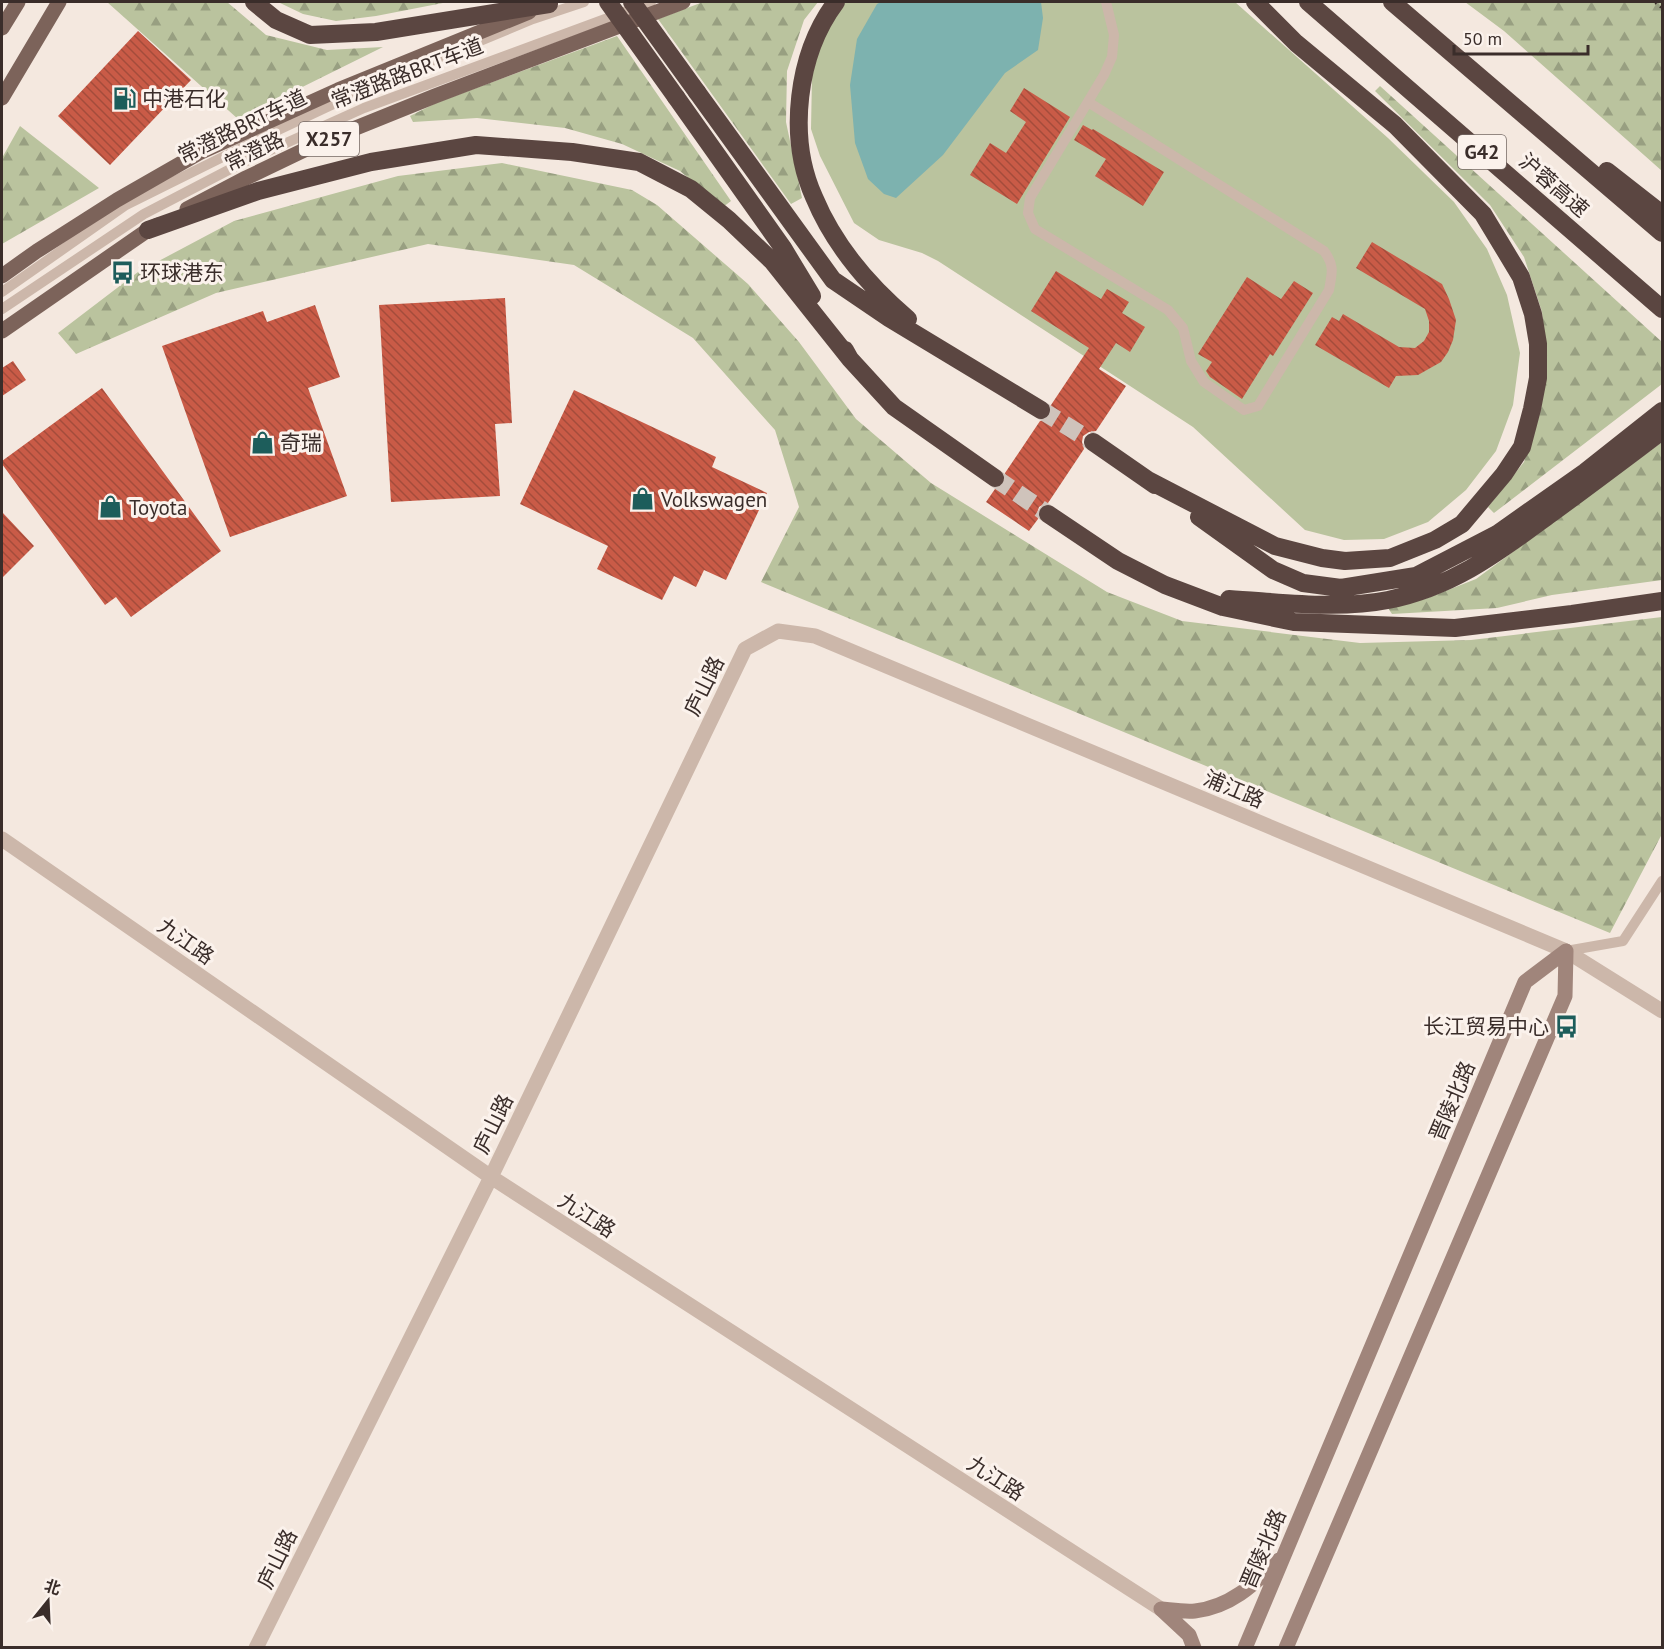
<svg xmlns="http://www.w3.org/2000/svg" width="1664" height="1649" viewBox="0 0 1664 1649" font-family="'PT Sans','Noto Sans SC',sans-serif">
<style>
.forest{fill:url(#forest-firs)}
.park{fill:#bac39e}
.water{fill:#7db2af}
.building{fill:url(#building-back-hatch)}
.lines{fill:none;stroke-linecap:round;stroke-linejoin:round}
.motorway-tunnel{stroke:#cfc3bb;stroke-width:18;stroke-dasharray:18 9;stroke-linecap:butt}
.service{stroke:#ccb7aa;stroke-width:10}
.tertiary{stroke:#ccb7aa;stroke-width:15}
.secondary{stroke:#a0857b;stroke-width:15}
.primary{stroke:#7c635a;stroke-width:15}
.motorway{stroke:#5b4641;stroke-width:18}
.rail{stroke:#3a2d2a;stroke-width:4.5;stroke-dasharray:1.5 4.5;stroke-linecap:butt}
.motorway-bridge{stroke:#5b4641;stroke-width:18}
.labels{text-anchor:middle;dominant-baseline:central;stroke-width:6;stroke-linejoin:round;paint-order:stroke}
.shield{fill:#fbf2ec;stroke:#746864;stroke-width:1.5}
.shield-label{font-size:20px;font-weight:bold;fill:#3a2d2a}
.street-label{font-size:21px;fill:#3a2d2a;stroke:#fbf2ec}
.poi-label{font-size:21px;fill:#3a2d2a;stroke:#fbf2ec;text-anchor:start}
</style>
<defs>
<pattern id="forest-firs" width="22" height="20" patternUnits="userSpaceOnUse" patternTransform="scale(1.5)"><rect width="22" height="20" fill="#bac39e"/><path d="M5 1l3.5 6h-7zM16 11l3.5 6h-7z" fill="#989f81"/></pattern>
<pattern id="building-back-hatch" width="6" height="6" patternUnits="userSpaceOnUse" patternTransform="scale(1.5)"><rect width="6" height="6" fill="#c95b47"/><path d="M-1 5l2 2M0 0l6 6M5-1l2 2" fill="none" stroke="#a44c3b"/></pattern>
</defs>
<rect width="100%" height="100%" fill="#f4e8df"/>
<!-- forest -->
<path class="forest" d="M107 2H227L266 35 327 50 383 47 238 119Z
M278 2H448L376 16 336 21 303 14Z
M703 2H818L804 20 787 71 786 122 802 198 791 204 658 19Z
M1465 2H1662V171L1504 31Z
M617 36 731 201 723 207 680 171 622 144 565 128 477 118 413 122 410 116 436 103Z
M1380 86 1662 342V384L1494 513 1488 507 1524 462 1539 416 1547 372 1542 312 1524 257 1490 205 1375 91Z
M20 126 99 188 2 244V158Z
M502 163 632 190 657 205 748 284 799 342 856 419 931 483 1107 592 1182 621 1360 643 1471 640 1662 617V834L1610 933 761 582 799 507 775 430 693 338 574 265 428 244 216 293 76 354 58 333 138 272 234 221 398 176Z
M1662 442V580L1552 595 1497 608 1392 614 1388 608 1425 599 1476 579Z"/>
<!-- park -->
<path class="park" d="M845 2H1235L1388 138 1454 202 1487 249 1507 295 1520 353 1513 405 1496 451 1466 490 1428 522 1384 539 1344 540 1305 530 1193 427 938 261 922 253 879 240 854 223 820 156 811 129 812 76 823 34Z"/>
<!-- water -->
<path class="water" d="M881 2H1041L1043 18 1038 50 1005 73 943 155 896 198 884 194 868 179 855 143 850 85 857 39 877 4Z"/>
<!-- building -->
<path class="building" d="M138 31 191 80 110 165 58 116Z
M1024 88 1070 117 1017 204 970 175 990 143 1006 153 1026 122 1010 111Z
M1083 125 1092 130 1093 129 1164 172 1143 206 1095 176 1106 159 1074 140Z
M1372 242 1442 284 1449 299 1456 320 1453 340 1448 352 1441 362 1418 375 1396 376 1389 388 1315 345 1332 317 1339 321 1343 314 1399 347 1415 348 1424 341 1429 332V321L1425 309 1356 268Z
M1056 271 1101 299 1107 289 1129 302 1122 313 1145 327 1130 352 1116 343 1099 369 1126 386 1096 431 1089 432 1083 436 1082 442 1084 449 1048 503 1044 504 1039 507 1037 513 1038 519 1029 531 986 502 995 489 1000 488 1004 484 1006 478 1005 473 1040 421 1046 420 1050 416 1052 411 1051 405 1089 348 1031 311Z
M1247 277 1281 299 1294 281 1313 293 1273 356 1270 354 1242 399 1210 377 1206 371 1212 362 1198 354Z
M505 298 512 423 495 424 500 496 391 502 379 305Z
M315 305 340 377 308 388 347 496 230 537 162 346 263 311 267 322Z
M13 361 26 380 2 396V368Z
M102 388 221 551 131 617 116 597 105 605 2 464V461Z
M574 390 716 457 712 467 767 493 726 580 704 570 696 587 674 576 662 600 597 569 608 546 520 504Z
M2 512 34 546 2 578Z"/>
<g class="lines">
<!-- motorway-tunnel -->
<path class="motorway-tunnel" d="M1041 410 1093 442
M995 478 1048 514"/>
<!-- service -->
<path class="service" d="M1088 102 1324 251C1335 266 1332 273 1329 290L1258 406 1244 410 1204 382 1191 361 1183 328 1168 310 1035 229 1028 213 1030 198 1104 75 1112 57 1114 35 1106 2
M2 292 126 205 259 139 374 85 533 19 584 2
M2 309 144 214 242 163 364 108 651 2
M1566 951 1623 941 1662 881"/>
<!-- tertiary -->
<path class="tertiary" d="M2 839 491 1177 1161 1609
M256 1648 491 1177 745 649 778 631 815 636 1566 951 1662 1011"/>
<!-- secondary -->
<path class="secondary" d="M1161 1609C1172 1610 1184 1612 1195 1611 1231 1607 1254 1584 1279 1560
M1161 1609 1189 1635 1194 1648
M1245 1648 1525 982 1566 951
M1286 1648 1565 996 1566 951"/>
<!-- primary -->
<path class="primary" d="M2 28 18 2
M2 98 59 2
M187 209 246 178 321 142 435 96 683 2
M2 276 37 251 117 200 199 153 338 90 529 12
M2 331 148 230 158 225"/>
<!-- motorway -->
<path class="motorway" d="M254 2 276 20 310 35 376 32 549 4
M836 2C797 54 787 137 814 197 834 245 869 286 908 319
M1308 2 1662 309
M1392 2 1662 233
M697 92 833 280 889 318 1041 410
M676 97 783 248 812 296
M1607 171 1662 214
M148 230 258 191 371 162 476 145 572 152 639 162 691 189 729 220 772 261 850 359
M845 350 850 359 894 407 995 478
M1093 442 1155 485
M1146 479 1275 546 1322 558 1345 561 1390 558 1435 540 1462 524 1504 474 1522 447 1532 409 1538 378V344L1533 314 1521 277 1483 214 1395 125 1296 43 1255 2
M1048 514 1118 561 1165 585 1223 607 1294 622 1455 628 1572 614 1662 601
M1199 517 1273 570 1303 583 1341 588 1416 576 1497 534 1585 472 1662 411
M1229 599C1280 602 1338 610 1388 600 1454 587 1500 551 1552 513 1589 486 1626 458 1662 431"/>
<!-- rail -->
<path class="rail" d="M1656 2 1662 7"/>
<!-- motorway-bridge -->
<path class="motorway-bridge" d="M608 2 676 97
M632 2 697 92"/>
</g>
<!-- icons -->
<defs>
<symbol id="fuel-bare" viewBox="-9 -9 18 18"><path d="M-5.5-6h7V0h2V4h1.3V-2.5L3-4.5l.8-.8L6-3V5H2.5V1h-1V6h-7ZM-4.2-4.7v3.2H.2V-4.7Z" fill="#1d5d5b" stroke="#fbf2ec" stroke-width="2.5" paint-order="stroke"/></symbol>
<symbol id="bus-bare" viewBox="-9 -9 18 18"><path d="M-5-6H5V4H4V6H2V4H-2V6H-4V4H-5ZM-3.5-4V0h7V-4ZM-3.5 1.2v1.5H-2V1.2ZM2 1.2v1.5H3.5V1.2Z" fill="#1d5d5b" stroke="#fbf2ec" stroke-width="2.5" paint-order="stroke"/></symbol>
<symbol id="shop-bare" viewBox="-9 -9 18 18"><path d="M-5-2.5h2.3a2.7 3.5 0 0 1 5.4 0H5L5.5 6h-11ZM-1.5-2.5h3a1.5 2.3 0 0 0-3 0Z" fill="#1d5d5b" stroke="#fbf2ec" stroke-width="2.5" paint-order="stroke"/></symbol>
</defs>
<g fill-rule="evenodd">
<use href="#fuel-bare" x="108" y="82" width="33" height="33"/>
<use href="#bus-bare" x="106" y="256" width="33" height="33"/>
<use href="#shop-bare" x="246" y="426" width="33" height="33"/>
<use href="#shop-bare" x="626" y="482" width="33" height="33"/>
<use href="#shop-bare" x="94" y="490" width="33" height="33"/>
<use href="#bus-bare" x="1550" y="1010" width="33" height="33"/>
</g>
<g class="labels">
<!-- shield labels -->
<g class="shield">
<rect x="299" y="122" width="60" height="34" rx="4.5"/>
<rect x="1458" y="135" width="48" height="34" rx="4.5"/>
</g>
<g class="shield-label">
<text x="329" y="139">X257</text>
<text x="1482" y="152">G42</text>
</g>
<!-- street labels -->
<g class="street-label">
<text transform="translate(407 73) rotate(-21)">常澄路路BRT车道</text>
<text transform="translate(242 126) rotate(-26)">常澄路BRT车道</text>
<text transform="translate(254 151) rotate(-26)">常澄路</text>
<text transform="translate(1554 185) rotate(41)">沪蓉高速</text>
<text transform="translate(704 686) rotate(-64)">庐山路</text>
<text transform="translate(1234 789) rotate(23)">浦江路</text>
<text transform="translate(186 941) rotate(35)">九江路</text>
<text transform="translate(1452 1101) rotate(-67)">晋陵北路</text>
<text transform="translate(493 1124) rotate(-64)">庐山路</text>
<text transform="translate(587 1215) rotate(33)">九江路</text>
<text transform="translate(996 1478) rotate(33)">九江路</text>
<text transform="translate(1263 1549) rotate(-67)">晋陵北路</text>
<text transform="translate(277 1559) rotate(-64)">庐山路</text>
</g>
<!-- poi labels -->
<g class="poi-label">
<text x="142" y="98">中港石化</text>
<text x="140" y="272">环球港东</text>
<text x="280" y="442">奇瑞</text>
<text x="661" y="499">Volkswagen</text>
<text x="129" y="507">Toyota</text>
<text x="1549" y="1026" text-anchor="end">长江贸易中心</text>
</g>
</g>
<!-- border -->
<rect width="1664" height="1649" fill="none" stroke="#3a2d2a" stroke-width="6"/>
<!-- north arrow -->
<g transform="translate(48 1601) rotate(18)" stroke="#fbf2ec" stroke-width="4.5" paint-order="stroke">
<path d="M0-4.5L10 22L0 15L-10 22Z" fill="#3a2d2a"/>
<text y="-9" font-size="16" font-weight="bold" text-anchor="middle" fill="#3a2d2a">北</text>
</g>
<!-- scale -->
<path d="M1454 45v9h134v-9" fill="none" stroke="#3a2d2a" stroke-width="3"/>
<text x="1463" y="45" font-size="18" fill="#3a2d2a" stroke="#fbf2ec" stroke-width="4.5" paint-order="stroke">50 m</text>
</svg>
